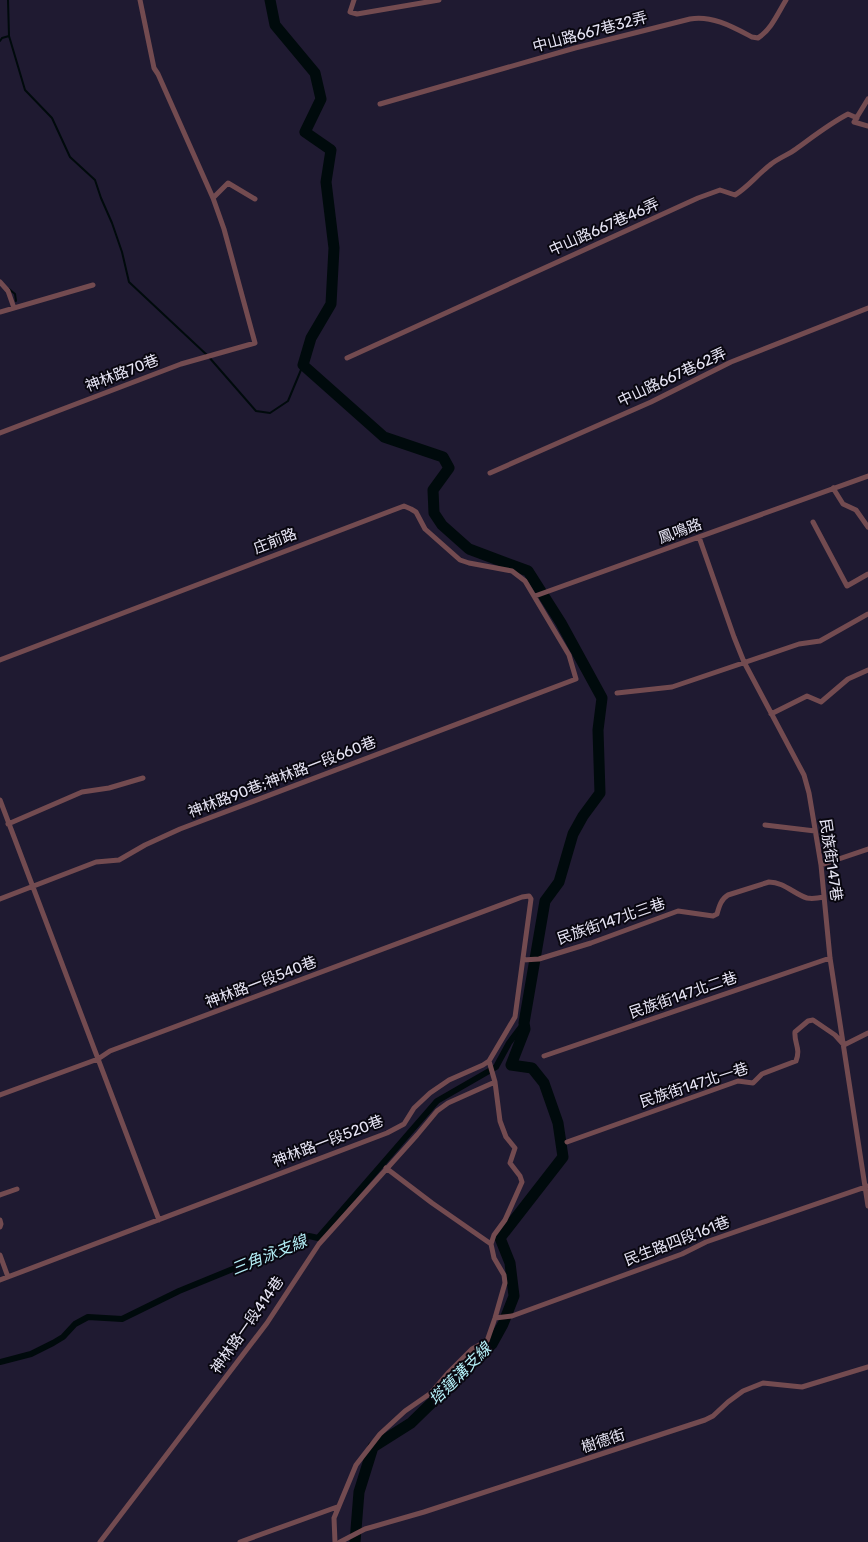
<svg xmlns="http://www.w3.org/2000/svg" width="868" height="1542" viewBox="0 0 868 1542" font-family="Rubik,'Noto Sans TC',sans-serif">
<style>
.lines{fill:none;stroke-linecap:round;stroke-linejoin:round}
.stream{stroke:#000a0c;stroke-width:2}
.canal{stroke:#000a0c;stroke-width:6}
.river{stroke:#000a0c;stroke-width:11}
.minor{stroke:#734b50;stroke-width:5}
.labels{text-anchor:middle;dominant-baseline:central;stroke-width:4;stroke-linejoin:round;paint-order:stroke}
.street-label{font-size:15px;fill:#e6e4f4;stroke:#090710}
.water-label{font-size:16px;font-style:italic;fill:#b3eef6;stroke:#090710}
</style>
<rect width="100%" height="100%" fill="#1f1a31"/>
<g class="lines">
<!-- stream -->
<path class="stream" d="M8 0 9 36 25 90 52 118 70 157 95 180 101 198 112 223 122 252 129 282 208 356 256 411 270 413 288 401 303 365
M0 41 2 38 9 36
M9 289 15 294 16 301"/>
<!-- canal -->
<path class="canal" d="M0 1362 31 1354 53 1343 63 1337 75 1324 88 1317 122 1319 179 1291 272 1253 309 1236 318 1238 437 1101 496 1067 509 1043 524 1023"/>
<!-- river -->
<path class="river" d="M270 0 275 25 315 73 321 99 305 132 331 150 326 182 334 248 331 304 311 338 303 365 384 437 443 457 449 468 433 490 434 513 442 525 469 549 528 571 561 623 602 698 598 730 600 793 583 816 573 834 559 882 545 901 524 1023 525 1029 511 1065 532 1068 544 1083 558 1123 563 1157 500 1238 510 1263 514 1296 503 1324 492 1344 411 1423 373 1447 359 1492 355 1542"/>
<!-- minor -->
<path class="minor" d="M354 0 350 12 357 14 439 0
M868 99 854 122 868 126
M380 104 575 48 690 19C712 15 733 27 752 37L758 38C771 30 778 13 786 0
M213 198 228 183 255 199
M0 282 8 291 14 308
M0 312 93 285
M347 358 698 198 720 190 735 195C748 187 758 174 770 165 778 158 788 155 796 149 814 136 829 124 848 114L857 118
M0 433 181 364 255 343 224 229 213 198 158 74 154 68 140 0
M490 473 651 402 731 362 868 308
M833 488 843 504 856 510 868 527
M813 522 847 586 868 574
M699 537 734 637 744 662 804 775 809 793 821 865 830 958 868 1206
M535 596 868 476
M0 660 404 506 411 509 416 512 425 529 460 560 469 563 512 571 525 581 569 655 576 679 180 829 145 845 119 860 96 862 0 899
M617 693 672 687 799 644 820 641 868 614
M771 714 807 696 821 702 848 679 868 670
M0 800 159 1220
M8 824 82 792 109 788 143 778
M765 825 815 831
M821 865 868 849
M523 960 539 959 591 943 678 911 713 916 717 914C719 907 721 899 728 895L769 882C784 882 794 894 807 898 812 899 819 898 824 897
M544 1056 830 958
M0 1095 98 1059 110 1051 522 897 529 896 531 899 515 1017 489 1061 483 1065 449 1080 430 1093 414 1108 404 1124 387 1133 0 1280
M567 1142 738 1081 753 1083 762 1074 796 1061C801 1048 794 1044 795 1032L808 1021 813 1020 835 1035 844 1045 868 1033
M386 1168 432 1203 491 1244
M0 1195 17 1189
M0 1220 1 1224 0 1227
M0 1255 8 1277
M495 1318 512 1316 682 1254 706 1242 868 1186
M100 1542 267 1323 319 1244 417 1135 437 1111 448 1103 495 1082
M240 1542 337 1507
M335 1542 334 1518 356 1465 380 1434 405 1411 431 1393 449 1372 472 1349 487 1341 495 1318 505 1283 504 1275 494 1258 491 1244 494 1235 505 1220 522 1182 520 1176 510 1163 515 1148 506 1137 500 1121 495 1082 489 1061
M340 1542 365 1529 424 1512 705 1420 713 1416 728 1402 743 1391 763 1383 802 1387 868 1367"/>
</g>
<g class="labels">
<!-- street labels -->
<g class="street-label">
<text transform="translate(590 32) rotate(-15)">中山路667巷32弄</text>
<text transform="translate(604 227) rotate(-24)">中山路667巷46弄</text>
<text transform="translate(122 373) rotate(-21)">神林路70巷</text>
<text transform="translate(672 377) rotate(-25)">中山路667巷62弄</text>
<text transform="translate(680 531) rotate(-20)">鳳鳴路</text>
<text transform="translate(275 541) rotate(-21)">庄前路</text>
<text transform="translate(282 777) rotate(-21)">神林路90巷;神林路一段660巷</text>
<text transform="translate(831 860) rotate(82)">民族街147巷</text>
<text transform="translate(611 921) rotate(-19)">民族街147北三巷</text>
<text transform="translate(261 982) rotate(-21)">神林路一段540巷</text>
<text transform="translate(683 995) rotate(-19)">民族街147北二巷</text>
<text transform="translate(694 1085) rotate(-18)">民族街147北一巷</text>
<text transform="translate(328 1141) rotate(-21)">神林路一段520巷</text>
<text transform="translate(677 1241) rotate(-21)">民生路四段161巷</text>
<text transform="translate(247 1325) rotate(-55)">神林路一段414巷</text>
<text transform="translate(603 1441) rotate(-18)">樹德街</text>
</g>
<!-- water labels -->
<g class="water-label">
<text transform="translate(269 1255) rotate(-22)">三角泳支線</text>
<text transform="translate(460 1374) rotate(-45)">塔蓮溝支線</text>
</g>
</g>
</svg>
